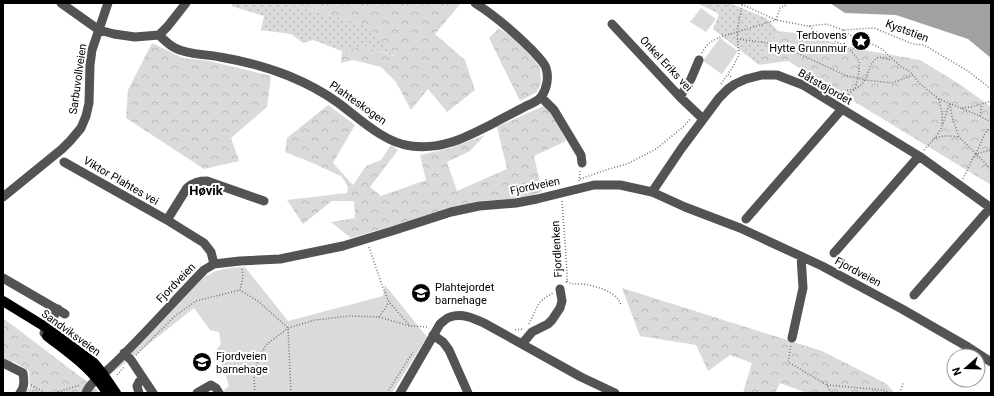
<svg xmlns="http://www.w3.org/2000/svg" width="994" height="396" viewBox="0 0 994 396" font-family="Roboto,sans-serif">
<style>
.grass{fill:url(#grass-dots)}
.forest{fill:url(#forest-crowns)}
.park{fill:#dadada}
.water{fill:#a1a1a1}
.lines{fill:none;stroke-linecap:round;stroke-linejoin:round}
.path{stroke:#757575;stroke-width:1.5;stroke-dasharray:1 2;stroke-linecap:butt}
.minor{stroke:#535353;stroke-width:9}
.major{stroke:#000;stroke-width:10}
.labels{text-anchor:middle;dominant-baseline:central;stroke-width:4;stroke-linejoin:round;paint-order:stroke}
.street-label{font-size:11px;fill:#000;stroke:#fff}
.poi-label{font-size:11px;fill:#000;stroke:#fff;text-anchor:start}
.quarter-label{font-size:13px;font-weight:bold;fill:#000;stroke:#fff}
</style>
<defs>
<pattern id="grass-dots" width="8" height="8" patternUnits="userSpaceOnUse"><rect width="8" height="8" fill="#dadada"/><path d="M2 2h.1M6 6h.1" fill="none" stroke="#b9b9b9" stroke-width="1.8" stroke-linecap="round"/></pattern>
<pattern id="forest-crowns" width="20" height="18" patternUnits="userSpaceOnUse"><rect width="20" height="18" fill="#dadada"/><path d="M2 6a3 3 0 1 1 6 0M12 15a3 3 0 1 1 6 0" fill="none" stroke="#b9b9b9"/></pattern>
</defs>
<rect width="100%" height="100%" fill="#fff"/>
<!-- grass -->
<path class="grass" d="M233 3H285L362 24 398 57 365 46 342 51 313 40 303 43 291 34 261 30 264 16 231 6Z
M697 3H729L766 18 778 31 759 65 713 29 719 14Z"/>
<!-- forest -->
<path class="forest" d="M285 3H461L435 34 465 60 475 90 447 112 428 89 411 110 396 82 381 67 353 60 341 63 342 51 365 46 397 57 362 24Z
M499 28 517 41 532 56 540 68 541 83 537 92 520 101 489 38Z
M778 31 804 34 858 49 920 60 961 85 991 107V185L788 61 759 65Z
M152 43 183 58 209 61 271 76 267 107 231 138 239 161 204 169 126 118 128 90Z
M548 104 566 141 534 156 542 192 517 199 477 201 351 238 331 222 355 218 354 201H332L303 224 287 200 347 193 348 186 341 176 310 162 285 152 287 138 328 105 355 125 333 163 353 185 366 166 381 160 391 145 398 150 370 187 381 196 426 180 420 155 451 148 485 135 470 151 447 162 457 191 507 169 497 127Z
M622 288 822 351 887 384 894 393H804V392L780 383 775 393H743L752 363 730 355 708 371 696 345 640 336Z
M3 318 94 387 99 393H25L30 387 29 371 13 361 11 364 3 360Z"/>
<!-- park -->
<path class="park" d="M701 8 716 19 706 32 690 22Z
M720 38 738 51 722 74 703 61Z
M245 267 288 321 383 296 385 285 427 337 392 393H223V391L229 386 223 367 214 353 221 344 219 332 210 330 194 308 111 374 200 279 216 271 229 268Z"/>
<!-- water -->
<path class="water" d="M830 3H991V58L968 39 896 15 845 13Z"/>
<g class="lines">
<!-- path -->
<path class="path" d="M739 3 776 20 797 24 808 26 827 24 843 30 874 28 913 44 924 45 968 71 991 89
M776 20 780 8 786 5V3
M809 26 823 36 846 46 853 53 859 61V71L858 78 865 80 892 83 913 75 920 84 939 99 980 116 991 122
M843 30 850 35 859 39 874 45 882 49 900 66 909 71 913 75
M843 31 844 43 846 46
M737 39 761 42 780 45 847 76 858 78 855 89 831 93
M702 53C708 39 723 36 737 32L742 5
M731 77 728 74 734 65 739 54 737 32 776 20
M721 84 728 74
M939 99 942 113V125
M842 101C845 98 847 96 849 94 854 89 861 87 864 81 870 72 868 63 879 57L892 60
M950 104 952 117 959 137 991 169
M962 108 971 107 991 101
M980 116 982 104
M936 138C944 135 951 136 959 137
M924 150 935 138 942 127 949 105
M976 154 985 133 991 127
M580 179 609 169 627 164 656 149 683 127 691 118
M963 179 972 160 976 154 991 150
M579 181 580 171
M562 201 567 272V281L565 284
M369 247 382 285 389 302 410 326
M242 269 243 276 240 290 259 302 288 328 291 393
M567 281C572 285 576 284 582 284 594 285 619 292 621 306
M379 317 386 307 389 302
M529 324 539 303 546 297 553 293
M515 330 523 329
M791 346 788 362 827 385 831 393
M136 355 175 316 196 301 240 290
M117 375 125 366
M31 385 46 393
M827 385 883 390 890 393
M55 393 80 385
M255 393 254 377 258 360 266 345 288 328 315 320 350 316 379 317 410 326 429 327
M387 393 413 352
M900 393 903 383"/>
<!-- minor -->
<path class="minor" d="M61 3 99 30 114 34 135 37 159 35 168 26 186 3
M612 24 680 97 703 119
M159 35C164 40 169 45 175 48 188 55 205 54 220 57 243 61 267 67 289 76 306 83 323 92 337 102 359 118 384 143 411 146 444 150 466 137 494 123 505 117 515 112 526 106 531 104 538 101 541 97 547 89 549 77 546 68 544 62 537 56 533 51 515 33 497 17 475 3
M541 97 554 110 581 155 582 163
M680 97 691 79 699 60
M64 162 167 220 204 243 211 252 214 264
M652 192 681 149 719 98 728 89 735 84 746 79 762 75H777L803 85 842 109 919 156 991 208
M3 197 62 149 70 141 81 128 86 116 89 103 90 65 92 50 108 3
M746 219 842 109
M167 220 187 188C194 182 199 181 207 181L264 201
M834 253 919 156
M3 278 65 314
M914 295 991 207
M44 333 58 309
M433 335 443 342 449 350 468 393
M792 338 803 288 801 256
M522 344 532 332 548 324 552 320 560 308 562 301 560 289
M124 353 131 360 153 393
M3 363 23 373C24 380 25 387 20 393
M86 393C88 384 104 374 111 367 143 336 173 302 204 270L214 264 240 261 280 259 343 246 392 231 451 212 479 206 516 203 537 199 594 185H620L652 192 685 207 740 228 822 266 902 309 968 347 991 362
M139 393 137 386 139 382 143 378
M197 393 211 385 216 388 219 393
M400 393 440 324C443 322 446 318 450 317 462 313 473 318 484 323L581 377 615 393"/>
<!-- major -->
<path class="major" d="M3 301 47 328 94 363 103 374 116 393
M47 336C69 353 93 369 107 393"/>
</g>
<!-- icons -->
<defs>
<symbol id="sight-disc" viewBox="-11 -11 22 22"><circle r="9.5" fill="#000" stroke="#fff"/><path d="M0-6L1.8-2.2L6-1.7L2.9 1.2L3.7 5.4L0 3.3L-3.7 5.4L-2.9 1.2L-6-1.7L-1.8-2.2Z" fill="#fff"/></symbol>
<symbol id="school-disc" viewBox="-11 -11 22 22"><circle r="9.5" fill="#000" stroke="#fff"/><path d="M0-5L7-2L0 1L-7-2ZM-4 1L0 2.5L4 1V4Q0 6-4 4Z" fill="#fff"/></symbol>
</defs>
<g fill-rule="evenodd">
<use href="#sight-disc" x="850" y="30" width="22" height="22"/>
<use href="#school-disc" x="410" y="282" width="22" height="22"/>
<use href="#school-disc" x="191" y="351" width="22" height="22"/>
</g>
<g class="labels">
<!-- street labels -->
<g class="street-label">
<text transform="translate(907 31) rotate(20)">Kyststien</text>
<text transform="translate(666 64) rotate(47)">Onkel Eriks vei</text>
<text transform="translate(78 79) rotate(-82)">Sarbuvollveien</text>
<text transform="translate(825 87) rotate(30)">Båtstøjordet</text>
<text transform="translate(358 103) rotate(35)">Plahteskogen</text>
<text transform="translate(121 181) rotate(30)">Viktor Plahtes vei</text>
<text transform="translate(535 186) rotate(-12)">Fjordveien</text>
<text transform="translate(557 249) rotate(-93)">Fjordlenken</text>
<text transform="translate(858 272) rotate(28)">Fjordveien</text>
<text transform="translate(176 283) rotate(-46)">Fjordveien</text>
<text transform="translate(71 333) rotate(36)">Sandviksveien</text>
</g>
<!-- poi labels -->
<g class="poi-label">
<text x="847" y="35" text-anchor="end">Terbovens<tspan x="847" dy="13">Hytte Grunnmur</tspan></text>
<text x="435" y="287">Plahtejordet<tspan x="435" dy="13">barnehage</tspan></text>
<text x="216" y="356">Fjordveien<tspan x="216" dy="13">barnehage</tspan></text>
</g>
<!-- quarter labels -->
<g class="quarter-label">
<text x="206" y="190">Høvik</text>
</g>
</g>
<!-- border -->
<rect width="994" height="396" fill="none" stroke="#000000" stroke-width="8"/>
<!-- north arrow -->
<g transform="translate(966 368) rotate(250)"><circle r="19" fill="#ffffff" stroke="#999999"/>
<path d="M0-3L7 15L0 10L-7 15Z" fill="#000000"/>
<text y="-6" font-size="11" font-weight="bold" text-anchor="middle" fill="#000000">N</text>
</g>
</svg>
